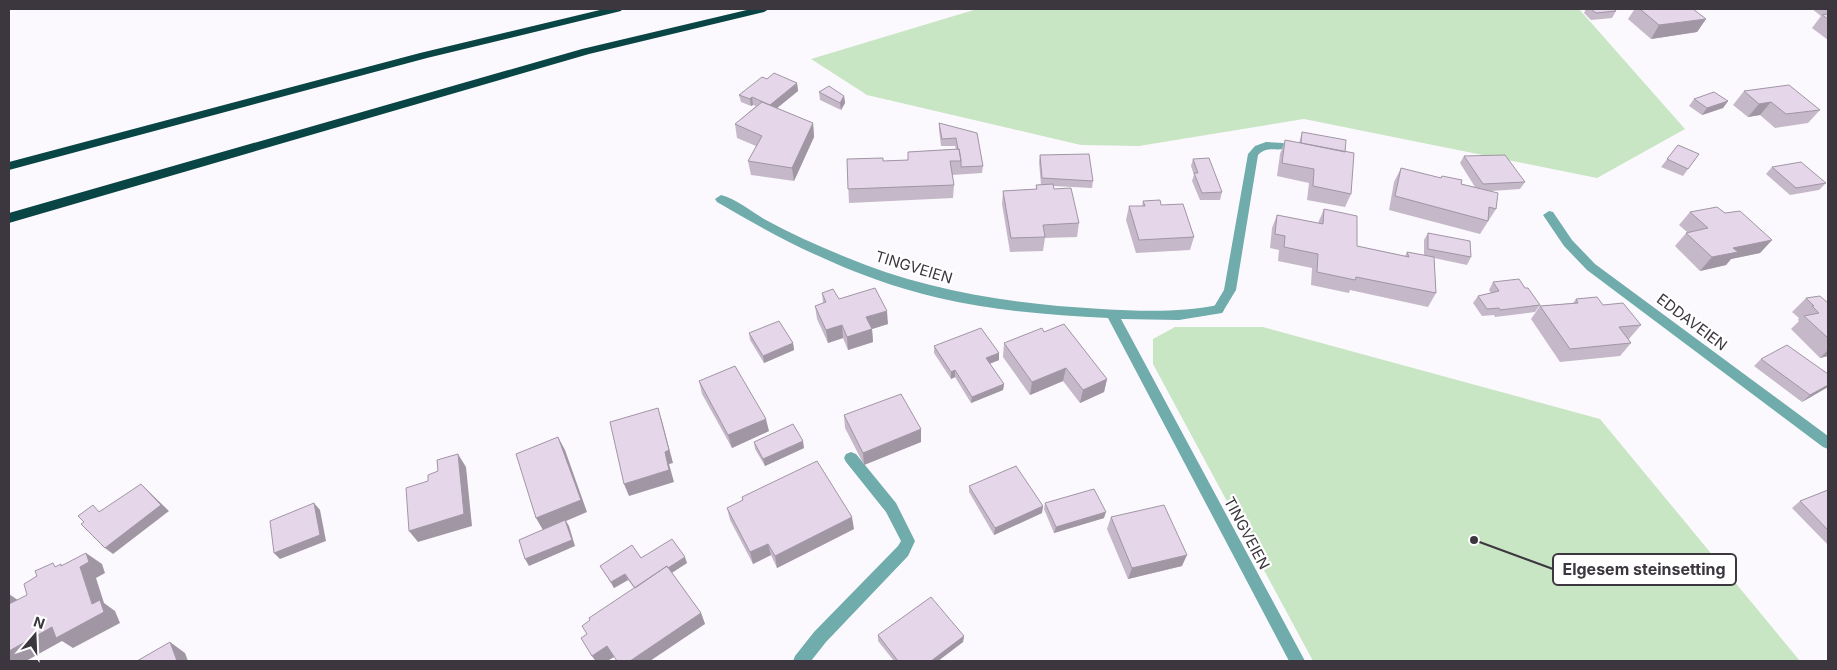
<svg xmlns="http://www.w3.org/2000/svg" width="1837" height="670" viewBox="0 0 1837 670" font-family="Inter,sans-serif">
<style>
.green{fill:#c8e5c4}
.lines{fill:none;stroke-linecap:round;stroke-linejoin:round}
.service{fill:#6facab;fill-rule:evenodd}
.minor{fill:#6facab;fill-rule:evenodd}
.motorway{fill:#0a4545;fill-rule:evenodd}
.wall{fill:#c5b8c9}
.shaded-wall{fill:#a096a4}
.building{fill:#e5d6ea;stroke:#a096a4}
.labels{text-anchor:middle;dominant-baseline:central;stroke-width:4.5;stroke-linejoin:round;paint-order:stroke}
.street-label{font-size:15px;fill:#3c363e;stroke:#fff}
.leader{fill:none;stroke:#3c363e;stroke-width:2}
.callout-dot{fill:#3c363e;stroke:#fff;stroke-width:2}
.callout{fill:#fff;stroke:#3c363e;stroke-width:2}
.callout-label{font-size:16px;text-anchor:middle;font-weight:bold;fill:#3c363e}
</style>
<rect width="100%" height="100%" fill="#fcf9fe"/>
<!-- green -->
<path class="green" d="M977 9H1579L1685 129 1597 178 1304 119 1139 146 1081 145 867 95 811 59Z
M1175 327H1263L1600 419 1800 661H1313L1153 364V339Z"/>
<g class="lines">
<!-- service -->
<path class="service" d="M1266 142 1283 143 1288 146C1279 154 1269 144 1258 155L1236 290 1222 313H1214L1212 310 1224 290 1248 154 1255 146Z
M851 452 856 454 896 503 915 541 908 556 826 642 811 661H793L795 656 814 632 898 546 901 541 886 512 846 462 844 458 846 454Z"/>
<!-- minor -->
<path class="minor" d="M721 195C736 199 751 211 764 219 790 233 816 245 843 256 926 291 1011 304 1101 309 1140 311 1179 313 1218 305L1222 307 1224 310 1222 313 1179 320 1121 319 1305 661H1289L1108 318C1051 315 995 311 939 298 860 280 786 243 717 202L715 199Z
M1549 211 1553 212 1572 240 1595 264 1828 436V449L1823 447 1587 270 1564 246 1543 215Z"/>
<!-- motorway -->
<path class="motorway" d="M604 9H622L621 11 427 58 9 170V162L420 53Z
M751 9H769L764 12 589 54 9 223V213L582 49Z"/>
</g>
<!-- wall -->
<path class="wall" d="M1586 9H1617L1612 18 1591 20 1584 13Z
M1633 9H1693L1706 19 1697 32 1651 39 1628 19 1634 10Z
M1812 9H1828V40L1812 28 1821 16Z
M767 79 797 83 798 91 777 108 813 123 814 137 794 181 751 175 748 161 756 146 737 138 735 124 756 106 753 105 751 106 741 102 739 95Z
M1744 91 1820 110 1808 123 1775 128 1760 115 1748 117 1733 105Z
M819 92 844 96 845 103 841 110 820 100Z
M1694 99 1728 101 1723 108 1702 115 1689 106Z
M939 123 977 133 983 166 982 173 952 175 954 185 953 198 849 203 847 159 883 161 908 160V152L956 149 955 146H941L939 130Z
M1302 132 1345 152 1351 194 1345 207 1307 200 1309 183 1277 176 1280 154 1285 140 1299 143Z
M1678 145 1699 154 1683 176 1661 167Z
M1040 155 1093 181 1092 188 1053 186 1054 189 1079 223 1077 237 1045 238 1043 251 1010 252 1002 204 1003 191 1036 189V185H1041L1039 162Z
M1464 156 1525 182 1520 189 1491 191 1496 209 1480 234 1389 210 1394 182 1401 168 1440 178 1442 176 1461 184 1475 187 1460 163Z
M1193 159 1222 192 1220 200H1200L1192 181 1194 175 1191 166Z
M1772 167 1826 183 1819 190 1790 195 1766 174Z
M1143 201 1161 205 1194 237 1190 250 1136 253 1126 220 1129 206H1142Z
M1324 209 1357 246 1405 256 1407 252 1424 255V240L1428 233 1471 257 1467 265 1434 258 1436 293 1428 307 1350 290 1349 293 1311 285 1312 268 1278 261 1279 250 1270 248 1272 228 1277 215 1318 223Z
M1690 212 1725 213 1772 240 1760 253 1731 259 1726 265 1700 271 1675 246 1687 232 1679 225Z
M1493 282 1525 288 1540 305 1535 312 1495 317 1494 315 1482 316 1473 303 1478 296 1491 293 1489 290Z
M822 293 839 299 888 324 872 329 873 342 848 350 843 338 828 343 817 319 815 306 823 303Z
M1806 298 1828 303V356L1820 358 1791 329 1799 321 1798 320 1799 318 1792 312Z
M1576 299 1603 305 1641 325 1629 339H1628L1631 343 1620 356 1560 362 1531 319 1540 306 1573 303Z
M1044 332 1107 379 1104 392 1080 403 1063 381 1030 395 1003 357 1004 343Z
M749 333 793 343 794 350 764 363 750 340Z
M934 346 999 353V360L990 364 1004 384 1003 390 971 403 955 377 951 379 934 353Z
M1761 359 1828 387 1802 402 1754 366Z
M699 381 769 431 732 448 702 394Z
M844 415 921 442 864 465 845 428Z
M754 442 804 448 765 466 755 449Z
M969 486 1043 506 1042 513 994 535 969 492Z
M1828 490V543L1827 544 1792 508 1800 501Z
M742 497 854 529 777 568 771 555 753 564 730 520 727 508 743 501Z
M1045 503 1104 518 1054 533 1044 509Z
M1111 517 1182 566 1128 579 1107 529Z
M641 558 687 563 672 573 701 613 705 624 614 657 607 661H595L581 638 587 634 634 588 628 580 614 588 600 566Z
M878 635 964 636 963 642 938 661H894L878 641Z"/>
<!-- shaded-wall -->
<path class="shaded-wall" d="M1706 19 1697 32 1651 39 1659 25Z
M797 83 798 91 771 113 770 105Z
M844 96 845 103 841 110 840 103Z
M752 97 753 105 751 106 750 99Z
M1728 101 1723 108 1702 115 1707 108Z
M1771 102 1760 115 1748 117 1759 104Z
M813 123 814 137 794 181 792 168Z
M1772 240 1760 253 1731 259 1726 265 1700 271 1712 257 1733 248Z
M887 311 888 324 872 329 873 342 848 350 847 337 866 317Z
M842 325 843 338 828 343 826 330Z
M793 343 794 350 764 363 763 356Z
M1828 350V356L1820 358Z
M999 353V360L986 365V358Z
M1066 368 1063 381 1030 395 1032 382Z
M955 370V377L951 379V372Z
M1107 379 1104 392 1080 403 1083 390Z
M1004 384 1003 390 971 403 972 397Z
M1828 385V387L1802 402 1810 395Z
M658 408 662 421 673 463 669 464 674 482 629 496 624 484 665 452Z
M766 419 769 431 732 448 728 435Z
M921 429V442L864 465 863 453Z
M558 437 565 450 587 512 566 521 569 526 575 546 529 566 525 559 543 530 536 518Z
M803 441 804 448 765 466 763 459Z
M458 454 466 467 472 526 418 542 409 531Z
M141 484 169 511 113 554 105 548Z
M314 503 320 510 326 541 280 559 274 553Z
M1043 506 1042 513 994 535 995 528Z
M1106 512 1104 518 1054 533 1056 527Z
M852 517 854 529 777 568 775 556Z
M768 544 771 555 753 564 750 552Z
M86 553 102 564 105 573 96 578 104 603 115 611 120 623 73 648 62 641 26 661H9V651L92 604 80 567Z
M1187 555 1182 566 1128 579 1132 568Z
M685 557 687 563 638 594 635 588Z
M625 574 628 580 614 588 611 582Z
M9 594 22 603 9 604Z
M701 613 705 624 650 661H630Z
M964 636 963 642 938 661H931Z
M170 642 185 653 188 661H177Z
M607 646 614 657 607 661H596L592 656Z"/>
<!-- building -->
<path class="building" d="M1591 9H1614L1616 11 1596 13Z
M1640 9H1693L1706 19 1659 25Z
M1828 14V19L1822 15Z
M774 73 797 83 770 105 752 97 750 99 739 95 762 77 767 79Z
M1789 85 1820 110 1786 114 1771 102 1759 104 1744 91Z
M829 86 844 96 840 103 819 92Z
M1714 92 1728 101 1707 108 1694 99Z
M762 102 813 123 792 168 748 161 762 136 735 124Z
M939 123 977 133 983 166 961 167V161L959 149H958L956 138 942 139Z
M1302 132 1346 140 1345 152 1301 143Z
M1285 140 1354 153 1351 194 1313 186 1314 169 1282 163Z
M1678 145 1699 154 1688 169 1667 159Z
M959 149 961 161H950L954 185 848 189 847 159 883 158V161L908 160V152Z
M1089 154 1093 181 1042 178 1040 155Z
M1505 155 1525 182 1483 184 1464 156Z
M1209 158 1222 192 1202 193 1194 173H1198L1193 159Z
M1801 162 1826 183 1796 188 1772 167Z
M1401 168 1441 178 1442 176 1462 180 1461 184 1498 193 1496 209 1489 207 1488 221 1395 196Z
M1053 184 1054 189 1071 188 1079 223 1043 225 1045 237 1011 238 1003 191 1037 189 1036 185Z
M1160 200 1161 205 1183 204 1194 237 1139 240 1129 206H1145L1143 201Z
M1717 207 1725 213 1740 211 1772 240 1733 248 1738 252 1712 257 1686 233 1708 228 1690 212Z
M1324 209 1357 216V246L1409 257 1407 252 1434 257 1436 293 1356 277 1355 280 1317 272 1318 254 1284 247 1285 236 1275 234 1277 215 1323 224Z
M1428 233 1470 241 1471 257 1428 249Z
M1519 279 1525 288H1528L1540 305 1500 310 1499 308 1487 309 1478 296 1499 291 1493 282Z
M875 288 887 311 866 317 872 329 847 337 842 325 826 330 815 306 826 302 822 293 833 289 839 299Z
M1820 296 1828 303V338L1804 316 1819 313 1812 306H1814L1806 298Z
M1597 297 1603 305 1623 303 1641 325 1619 327 1631 343 1570 349 1540 306 1578 303 1576 299Z
M779 321 793 343 763 356 749 333Z
M1064 324 1107 379 1083 390 1066 368 1032 382 1004 343 1042 328 1044 332Z
M981 328 999 353 986 358 1004 384 972 397 955 370 951 372 934 346Z
M1787 345 1828 374V385L1810 395 1761 359Z
M735 366 766 419 728 435 699 381Z
M901 394 921 429 863 453 844 415Z
M658 408 669 450 665 452 669 470 624 484 610 422Z
M793 424 803 441 763 459 754 442Z
M558 437 581 500 536 518 516 454Z
M458 454 464 514 409 531 406 488 428 481V475L438 471 437 460Z
M817 461 852 517 775 556 768 544 750 552 727 508 743 500 742 497Z
M1016 466 1043 506 995 528 969 486Z
M141 484 161 505 105 548 81 524 84 522 78 516 93 505 99 512Z
M1094 489 1106 512 1056 527 1045 503Z
M1828 490V530L1800 501Z
M314 503 320 535 274 553 270 521Z
M1164 505 1187 555 1132 568 1111 517Z
M565 520 572 540 525 559 519 540Z
M672 539 685 557 668 568 667 566 635 588 625 574 611 582 600 566 632 545 641 558Z
M86 553 89 562 80 567 92 604 100 600 104 612 56 638 52 627 9 651V604L27 595 24 584 37 576 35 571 53 563 55 567 61 564V566Z
M667 566 701 613 630 661H617L607 646 592 656 581 638 587 634 582 626 590 620 589 618Z
M931 597 964 636 931 661H898L878 635Z
M170 642 177 661H137Z"/>
<g class="labels">
<!-- street labels -->
<g class="street-label">
<text transform="translate(914 267) rotate(17)">TINGVEIEN</text>
<text transform="translate(1692 322) rotate(37)">EDDAVEIEN</text>
<text transform="translate(1247 533) rotate(62)">TINGVEIEN</text>
</g>
</g>
<!-- callouts -->
<path class="leader" d="M1474 540L1553 569"/>
<circle class="callout-dot" cx="1474" cy="540" r="5"/>
<rect class="callout" x="1553" y="554" width="183" height="31" rx="5"/>
<g class="callout-label">
<text x="1644" y="575">Elgesem steinsetting</text>
</g>
<!-- border -->
<rect width="1837" height="670" fill="none" stroke="#3c363e" stroke-width="20"/>
<!-- north arrow -->
<g transform="translate(35 635) rotate(19)" stroke="#ffffff" stroke-width="4" paint-order="stroke">
<path d="M0-4L9 19L0 12L-9 19Z" fill="#3c363e"/>
<text y="-8" font-size="14" font-weight="bold" text-anchor="middle" fill="#3c363e">N</text>
</g>
</svg>
